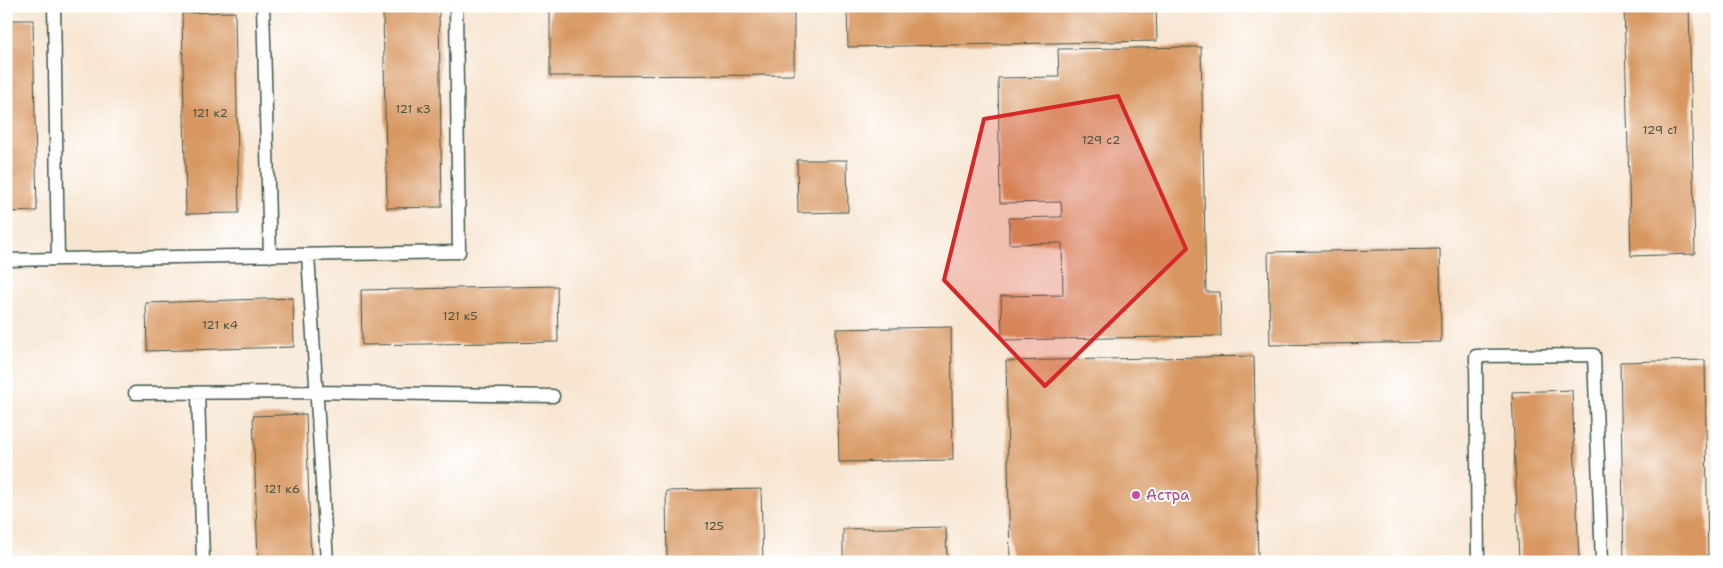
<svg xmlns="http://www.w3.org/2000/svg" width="1723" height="568" viewBox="0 0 1723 568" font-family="'Shantell Sans',sans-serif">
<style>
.building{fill:#d89761}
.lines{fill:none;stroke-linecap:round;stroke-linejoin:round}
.service-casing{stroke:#3f564b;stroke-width:15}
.service{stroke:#fff;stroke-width:12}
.marked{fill:#d62828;fill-opacity:0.2;stroke:#d62828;stroke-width:4;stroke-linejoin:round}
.hotel-dot{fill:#d1479c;stroke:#fff;stroke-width:2}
.labels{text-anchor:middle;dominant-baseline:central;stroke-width:4;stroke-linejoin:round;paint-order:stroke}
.number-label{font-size:12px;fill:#4d543f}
.hotel-label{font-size:15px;fill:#b23c85;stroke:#fff;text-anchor:start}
</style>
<rect width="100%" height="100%" fill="#fff"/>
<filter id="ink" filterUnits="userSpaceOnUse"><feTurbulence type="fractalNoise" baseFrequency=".02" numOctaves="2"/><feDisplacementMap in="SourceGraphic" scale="10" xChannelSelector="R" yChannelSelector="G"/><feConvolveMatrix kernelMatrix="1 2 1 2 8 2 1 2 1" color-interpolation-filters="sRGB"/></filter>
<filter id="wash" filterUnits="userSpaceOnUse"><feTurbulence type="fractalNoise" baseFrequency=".0096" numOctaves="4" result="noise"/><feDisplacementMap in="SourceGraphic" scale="20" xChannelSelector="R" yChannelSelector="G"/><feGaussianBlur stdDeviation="1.12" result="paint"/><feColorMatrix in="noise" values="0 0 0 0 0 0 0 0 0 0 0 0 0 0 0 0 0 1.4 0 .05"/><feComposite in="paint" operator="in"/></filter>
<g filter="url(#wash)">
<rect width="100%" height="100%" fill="#f7e5d0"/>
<g id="blocks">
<!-- building -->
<path class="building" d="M550 6H794V75L550 76Z
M847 6H1156L1157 41 848 47Z
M1624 6H1689L1695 254 1631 256Z
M439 10 442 207 387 208 383 12Z
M235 12 239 213 186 214 182 13Z
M6 20H33L37 211 6 212Z
M1201 47 1206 292H1220L1221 336 1002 340 1001 296 1063 295 1062 243 1009 244V218L1062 217 1061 202 1000 203 998 78 1059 77 1058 49Z
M797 160H847L848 212 798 213Z
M1440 249 1441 342 1270 345 1268 252Z
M557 286 558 342 362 345 361 290Z
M293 298 294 347 147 351 146 303Z
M951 327 953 460 839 462 836 329Z
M1254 356 1258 562H1010L1006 361Z
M1705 360 1708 562H1624L1620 362Z
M1572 390 1579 562H1519L1512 392Z
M306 414 311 562H258L253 416Z
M761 489 763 562H667L666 491Z
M946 527 947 562H843V529Z"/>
</g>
</g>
<g filter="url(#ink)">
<use href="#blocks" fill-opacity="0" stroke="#3f564b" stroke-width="1"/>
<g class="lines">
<defs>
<path id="service" d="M54 6 58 259
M263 6 270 256
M308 255 327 562
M6 260 459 252 456 6
M135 393 316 392 553 396
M198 393 203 562
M1478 562 1476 356 1594 355 1602 562"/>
</defs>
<!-- service casing -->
<use href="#service" class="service-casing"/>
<!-- service -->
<use href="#service" class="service"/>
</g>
</g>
<!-- marked area -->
<path class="marked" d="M1118 96 1186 249 1045 386 944 280 984 119Z"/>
<!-- markers -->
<circle class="hotel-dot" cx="1136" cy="495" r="5"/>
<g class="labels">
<!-- number labels -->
<g class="number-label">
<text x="413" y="109">121 к3</text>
<text x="210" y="113">121 к2</text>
<text x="1660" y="130">129 с1</text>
<text x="1101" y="140">129 с2</text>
<text x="460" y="316">121 к5</text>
<text x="220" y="325">121 к4</text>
<text x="282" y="489">121 к6</text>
<text x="714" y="526">125</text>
</g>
<!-- hotel labels -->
<g class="hotel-label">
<text x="1146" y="495">Астра</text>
</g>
</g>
<!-- margin -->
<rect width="1723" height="568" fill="none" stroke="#fff" stroke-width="25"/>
</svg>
